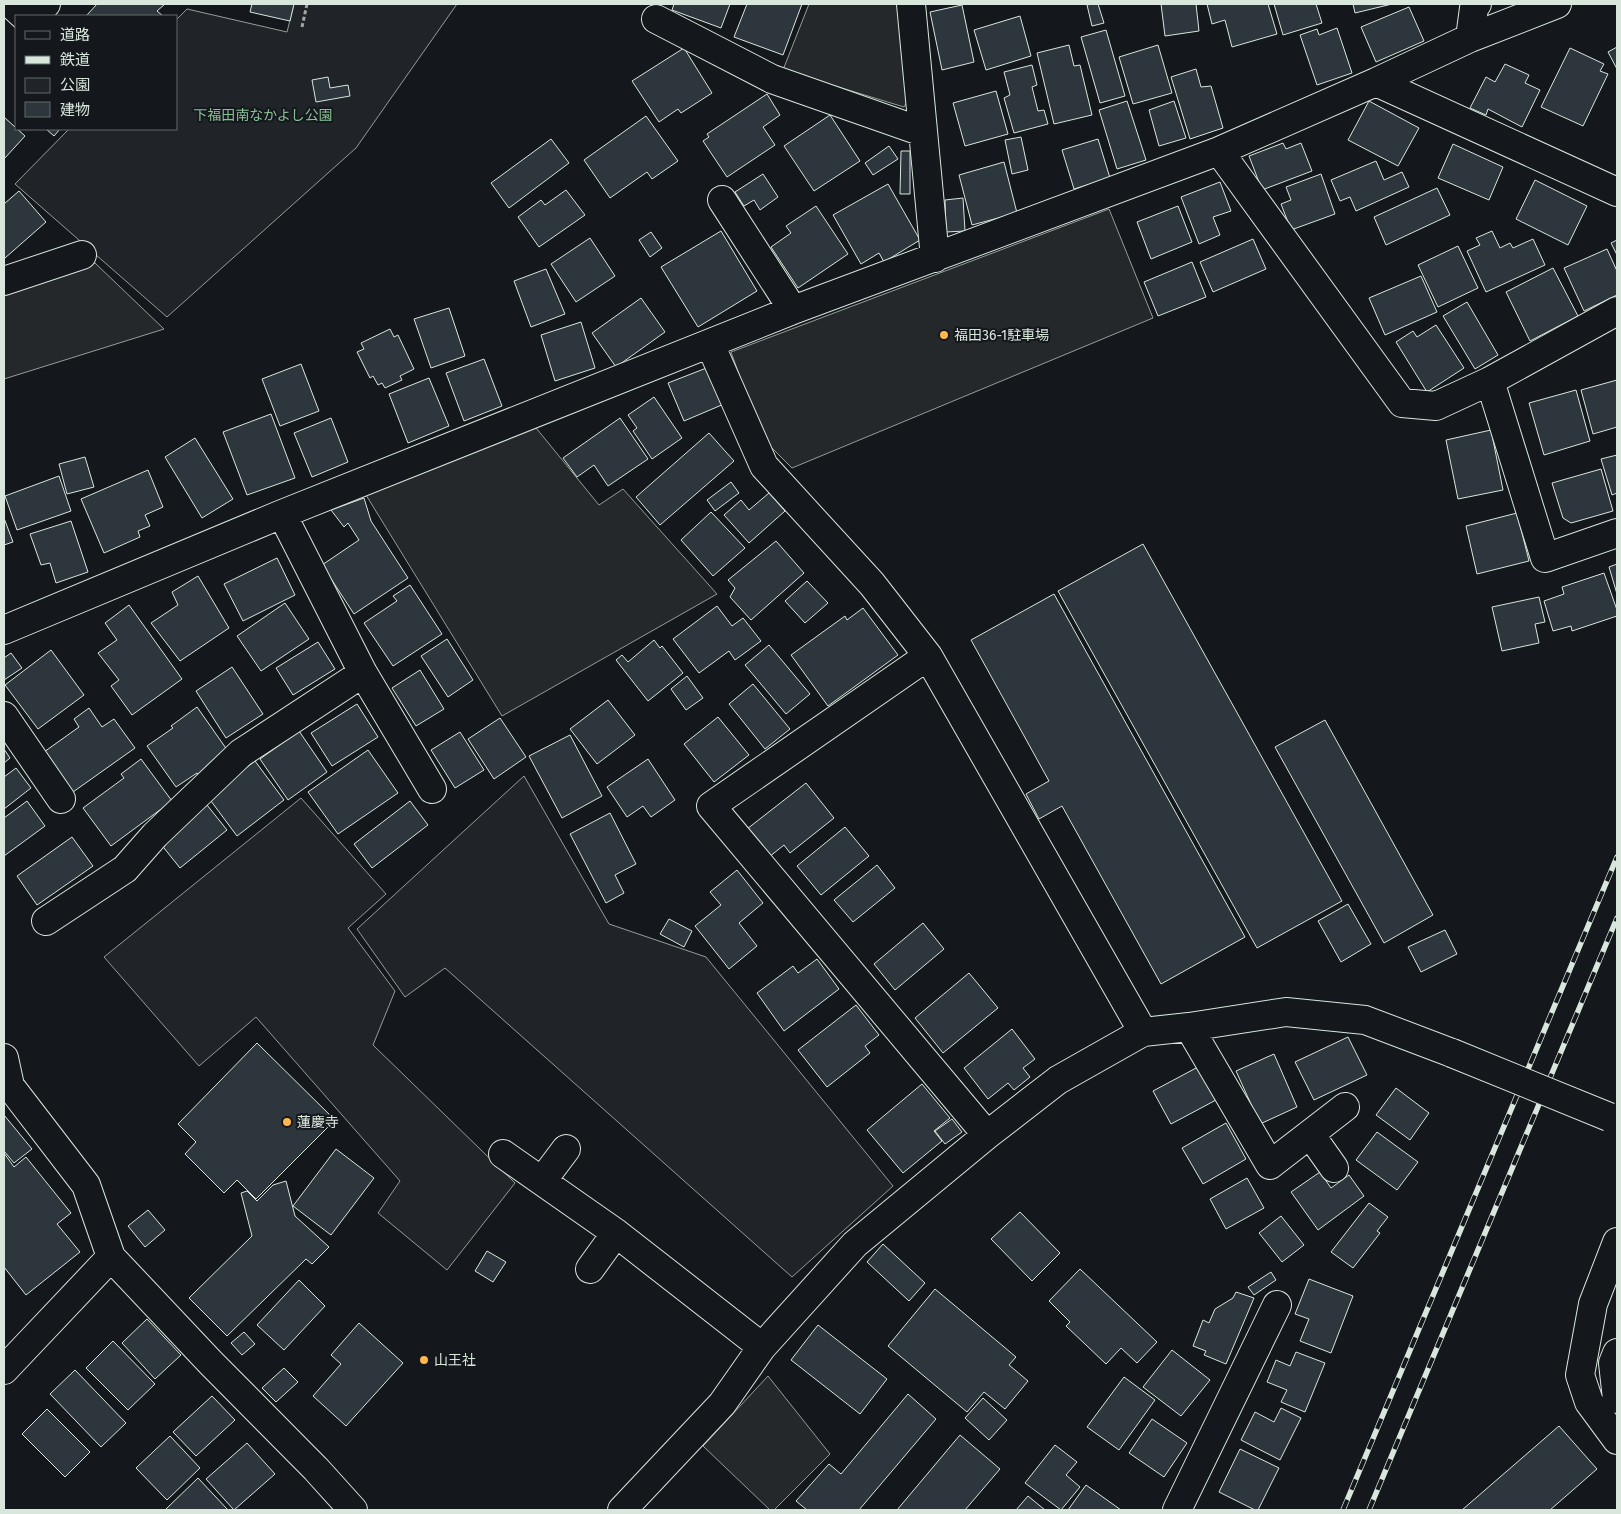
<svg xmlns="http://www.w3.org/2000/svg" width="1621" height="1514" viewBox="0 0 1621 1514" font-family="'Fira Sans','Noto Sans JP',sans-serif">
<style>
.green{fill:#202428;stroke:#939e99}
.parking{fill:#24282b;stroke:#939e99}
.building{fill:#2c363c;stroke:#d8e6dc}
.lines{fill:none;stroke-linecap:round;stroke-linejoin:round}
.minor-casing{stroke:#d8e6dc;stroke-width:30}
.path{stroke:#9da8a2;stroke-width:3;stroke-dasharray:4 2.5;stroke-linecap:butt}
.minor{stroke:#14181c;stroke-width:28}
.rail-casing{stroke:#d8e6dc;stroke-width:5.5}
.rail{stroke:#14181c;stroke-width:4;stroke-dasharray:11;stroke-linecap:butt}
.minor-bridge-casing{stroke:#d8e6dc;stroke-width:30;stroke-linecap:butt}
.minor-bridge{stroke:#14181c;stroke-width:28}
.poi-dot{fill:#ffb74d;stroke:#14181c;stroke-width:2}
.labels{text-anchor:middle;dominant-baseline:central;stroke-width:4;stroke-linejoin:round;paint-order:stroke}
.park-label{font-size:14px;fill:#8ac095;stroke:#14181c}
.poi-label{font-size:14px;fill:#d8e6dc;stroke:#14181c;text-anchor:start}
</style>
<rect width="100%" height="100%" fill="#14181c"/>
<!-- green -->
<path class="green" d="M294 4H457L356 148 167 317 15 184 69 129H176V20L187 9 287 32Z
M524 776 609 924 706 957 893 1186 792 1277 445 968 405 997 357 929Z
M301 798 386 894 348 928 395 991 373 1045 515 1183 447 1270 378 1213 400 1181 256 1017 199 1066 104 957Z"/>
<!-- parking -->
<path class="parking" d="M809 4H898L911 95 904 107 783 70Z
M1109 209 1153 318 792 468 762 438 731 352Z
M95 263 164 329 4 379V296Z
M532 423 599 505 623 489 717 594 502 716 366 495Z
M768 1376 830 1454 774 1510H770L703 1446Z"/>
<!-- building -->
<path class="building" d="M97 4H165L157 11 163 16H88L87 15Z
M252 4H294L290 21 250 12Z
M674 4H730L721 28 672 10Z
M747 4H802L783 55 734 37Z
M1092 4H1098L1104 23 1092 26 1087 5Z
M1161 4H1196L1199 31 1165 36Z
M1207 4H1268L1277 34 1232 47 1225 20 1212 24Z
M1274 4H1316L1322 23 1283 35Z
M1353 4H1392L1355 13Z
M962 5 974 62 942 70 930 12Z
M1409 7 1424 41 1376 62 1361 27Z
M1020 16 1031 56 986 70 974 30Z
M1337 28 1352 73 1317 85 1300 35 1317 29 1319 35Z
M1106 30 1125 96 1100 103 1081 37Z
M1069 45 1074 66 1080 65 1092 115 1054 124 1037 53Z
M1158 45 1172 93 1133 104 1119 57Z
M1617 47V69L1608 52Z
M684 48 712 93 681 113 678 109 659 122 632 81Z
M1570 48 1604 64 1600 71 1608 74 1583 126 1541 107Z
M1505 64 1529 75 1525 83 1540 90 1522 127 1488 109 1486 115 1470 108 1486 77 1495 82Z
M1032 65 1037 85 1032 87 1038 111 1044 110 1048 124 1014 133 1004 98 1010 95 1004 72Z
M1196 69 1201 87 1211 86 1223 128 1190 139 1171 77Z
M328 77 330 88 348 85 350 96 316 102 312 80Z
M996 91 1008 134 965 146 953 103Z
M767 94 780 115 763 127 775 145 727 177 703 141 709 137 707 134Z
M1127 101 1146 160 1117 169 1099 110Z
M1174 101 1186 138 1159 146 1149 110Z
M1369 101 1419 128 1398 166 1348 140Z
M830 115 860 161 814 191 784 146Z
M646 116 678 161 652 179 647 172 610 198 584 160Z
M4 117 25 136 4 159Z
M46 129H60L54 136Z
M1021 137 1028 170 1012 174 1005 140Z
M551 139 569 163 509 208 491 183Z
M1098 139 1110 178 1074 189 1062 150Z
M1283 143 1286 149 1301 143 1312 171 1262 190 1249 156Z
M1453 144 1503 167 1489 200 1438 178Z
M889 146 898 159 873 175 865 163Z
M901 151H910V194H900Z
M1376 161 1384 180 1402 172 1409 187 1356 211 1350 197 1340 201 1331 180Z
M1004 162 1017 213 972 225 959 175Z
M763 174 778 197 760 210 754 200 744 206 735 192Z
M1321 174 1335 214 1291 230 1281 204 1291 200 1286 187Z
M1535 180 1587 206 1568 245 1516 219Z
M1220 182 1231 211 1213 217 1220 235 1199 244 1181 197Z
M888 184 920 240 884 262 879 253 861 264 833 215Z
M1437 188 1450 215 1386 245 1374 217Z
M566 190 585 215 539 247 518 217 541 200 545 205Z
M19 191 46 222 5 258 4 256V204Z
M963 198 965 231 946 232 945 200Z
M816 206 848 254 798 288 771 247 791 233 786 226Z
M1178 206 1192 242 1151 259 1137 222Z
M721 231 757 291 698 327 661 267Z
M1492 231 1500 248 1510 243 1513 248 1533 239 1545 265 1486 292 1467 251 1480 245 1476 238Z
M651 232 662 248 650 257 639 240Z
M590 238 615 276 576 302 551 264Z
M1253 239 1266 269 1213 292 1200 262Z
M1617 240V255L1611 243Z
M1458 246 1478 288 1438 307 1418 265Z
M1607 249 1617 271V295L1584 311 1564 268Z
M1192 262 1206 297 1158 316 1144 282Z
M1553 268 1578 316 1530 341 1506 292Z
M546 269 565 314 531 327 514 281Z
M1421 276 1437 312 1385 335 1369 298Z
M641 298 665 332 616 367 592 333Z
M1467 302 1498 355 1475 369 1443 316Z
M449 308 465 356 431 368 414 319Z
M581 322 595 368 555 381 541 335Z
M1436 325 1464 368 1427 392 1396 342 1413 331 1417 337Z
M390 329 394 337 398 335 414 369 400 376 402 380 385 388 382 383 378 385 373 376 370 378 357 352 364 349 361 343Z
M484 359 502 406 464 421 446 373Z
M301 364 319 411 280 426 262 379Z
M709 367 724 404 684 421 668 383Z
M429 378 449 426 408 443 389 394Z
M1617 380V427L1593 434 1581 390Z
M1576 390 1590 441 1544 455 1529 403Z
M654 397 682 438 652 459 633 431 637 428 628 415Z
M271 414 295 478 247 495 223 432Z
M331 418 348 462 312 477 294 433Z
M620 418 648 459 608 486 594 465 577 477 563 458Z
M1491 430 1503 490 1458 499 1446 440Z
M709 433 734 461 660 525 636 497Z
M195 438 233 499 202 518 165 457Z
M1617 455V493L1612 495 1601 459Z
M85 457 94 487 67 494 59 464Z
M1601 469 1613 511 1571 523 1563 518 1552 483Z
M148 470 163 507 145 515 150 526 138 531 140 537 104 553 81 499Z
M59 476 71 511 17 530 5 496Z
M731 482 739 493 715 511 707 500Z
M769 493 785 511 749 543 724 515 741 500 749 510Z
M364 498 371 521 408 578 354 614 322 565 359 540 348 523 344 527 331 510Z
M711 512 745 548 713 576 681 540Z
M1517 513 1529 561 1477 574 1466 526Z
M4 518 13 542 4 545Z
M71 521 88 572 56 583 50 563 41 565 30 534Z
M776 541 804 573 751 620 730 597 735 588 728 580Z
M1143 544 1342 901 1257 948 1058 591Z
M277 558 295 595 243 621 224 584Z
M1617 564V594L1609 567Z
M1604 573 1617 610V616L1572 631 1571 626 1553 631 1544 601 1564 594 1562 587Z
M198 576 229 628 180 661 151 623 178 605 172 592Z
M807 581 828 603 805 623 785 601Z
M410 585 442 634 393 666 364 623 397 601 393 596Z
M1054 594 1245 937 1161 984 1062 806 1039 819 1026 794 1049 781 971 640Z
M1539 597 1545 622 1535 624 1539 643 1502 651 1492 607Z
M285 603 309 639 261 671 237 636Z
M129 605 182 679 132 715 111 686 119 680 98 653 117 640 105 623Z
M717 606 732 626 743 618 761 641 735 660 729 651 699 673 673 639Z
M863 608 898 655 828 706 791 655 845 616 847 620Z
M447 639 473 680 448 697 421 656Z
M654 640 660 648 662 646 683 673 648 701 616 660 622 655 628 662Z
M318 642 335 669 293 695 276 668Z
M769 645 810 694 786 714 745 665Z
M51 650 84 695 38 729 5 685Z
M11 653 22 668 4 680V658Z
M232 667 263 714 226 738 196 691Z
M420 670 444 709 416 726 392 688Z
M687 676 703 698 686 710 671 689Z
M753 684 790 729 765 749 729 704Z
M608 700 635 735 597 764 570 729Z
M357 704 378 737 332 766 311 733Z
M197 707 230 754 199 776 197 773 176 787 147 746 173 728 171 726Z
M89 708 102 727 114 719 135 748 73 792 44 752 79 727 74 719Z
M718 717 749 755 714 782 684 744Z
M500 718 526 757 494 779 468 739Z
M1325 720 1433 915 1384 943 1275 747Z
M299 731 327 772 288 800 260 759Z
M460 732 484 770 455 788 431 750Z
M570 735 602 796 562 818 529 756Z
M4 749 10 758 4 763Z
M368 750 398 793 338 834 308 792Z
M141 759 172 801 111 846 83 808 124 778 121 774Z
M648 759 675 800 651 817 643 806 627 817 607 787Z
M255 761 284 800 237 836 208 797Z
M16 768 31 788 4 809V777Z
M806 783 834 818 790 853 784 845 769 857 747 829Z
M203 800 227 830 180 868 156 838Z
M27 801 45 826 4 856V818Z
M410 801 428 825 372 868 354 844Z
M610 813 636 864 615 875 624 893 606 903 570 834Z
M845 827 869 856 821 895 797 866Z
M72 837 93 866 37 905 17 876Z
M877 865 895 888 853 922 834 900Z
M737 870 763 903 739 923 757 946 729 969 695 926 721 905 710 892Z
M1348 904 1371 944 1341 962 1318 921Z
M669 919 692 931 684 947 660 934Z
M923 923 944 949 895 990 874 964Z
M1445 930 1457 954 1421 972 1408 947Z
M817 959 839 989 784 1031 757 993 793 966 798 973Z
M969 973 998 1008 943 1053 915 1018Z
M856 1005 879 1035 865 1046 870 1053 827 1087 798 1050Z
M1012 1029 1035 1059 1023 1068 1030 1077 1014 1090 1008 1083 988 1099 964 1068Z
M1348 1037 1367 1075 1314 1100 1295 1062Z
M257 1043 335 1120 256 1199 237 1180 224 1193 185 1154 196 1142 178 1124Z
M1274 1054 1297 1107 1260 1124 1236 1071Z
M1198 1067 1216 1100 1171 1124 1153 1091Z
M922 1084 950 1118 934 1131 942 1141 903 1173 867 1130Z
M1396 1088 1429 1113 1410 1140 1376 1115Z
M4 1115 32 1149 14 1163 4 1151Z
M952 1119 962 1132 945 1144 935 1131Z
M1226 1123 1246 1159 1203 1184 1182 1148Z
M1377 1132 1418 1162 1397 1190 1356 1160Z
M336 1149 374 1178 331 1235 293 1206Z
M4 1153 14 1167 26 1157 71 1213 57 1224 80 1252 26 1295 4 1267Z
M1320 1172 1331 1188 1349 1175 1364 1196 1318 1230 1291 1192Z
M1247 1178 1264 1208 1226 1229 1210 1199Z
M286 1181 295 1216 329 1247 312 1264 306 1259 227 1336 189 1298 252 1236 241 1193 247 1191 257 1201 273 1185Z
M1369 1203 1388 1217 1377 1231 1380 1233 1353 1268 1331 1252Z
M148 1210 165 1230 145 1247 128 1226Z
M1020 1212 1060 1253 1032 1281 991 1239Z
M1281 1216 1304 1245 1282 1262 1259 1233Z
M883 1244 925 1283 909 1301 867 1262Z
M487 1251 506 1262 493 1282 475 1271Z
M1080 1269 1157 1342 1137 1363 1121 1348 1106 1364 1066 1326 1070 1322 1049 1301Z
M1271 1272 1276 1280 1254 1295 1248 1287Z
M1309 1279 1353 1296 1331 1353 1300 1341 1309 1319 1295 1314Z
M299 1280 325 1306 284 1350 257 1325Z
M935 1289 1016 1357 1009 1365 1028 1381 1005 1409 984 1392 967 1412 888 1346Z
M1236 1292 1254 1298 1226 1364 1204 1355 1206 1351 1193 1346 1203 1320 1209 1323 1215 1309 1233 1298Z
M147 1319 181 1355 155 1379 122 1343Z
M359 1323 403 1363 346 1426 313 1396 341 1364 331 1355Z
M818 1325 887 1379 860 1414 791 1360Z
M244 1332 255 1344 242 1355 231 1343Z
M113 1341 155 1384 128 1410 86 1368Z
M1172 1350 1210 1380 1181 1416 1143 1387Z
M1296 1352 1325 1363 1305 1412 1281 1402 1287 1390 1267 1382 1276 1360 1290 1366Z
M284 1368 298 1382 276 1402 262 1388Z
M75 1370 126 1423 101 1447 50 1394Z
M1124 1377 1155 1400 1119 1450 1087 1427Z
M908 1394 936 1419 859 1510H807L796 1501 829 1464 841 1474Z
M212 1396 235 1420 196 1456 173 1432Z
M983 1398 1007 1420 989 1440 965 1418Z
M1281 1408 1301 1418 1280 1460 1241 1440 1255 1412 1274 1422Z
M47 1409 90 1452 65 1477 22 1434Z
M1152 1419 1187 1443 1164 1477 1129 1453Z
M1559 1426 1597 1469 1550 1510H1462Z
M960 1435 1000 1469 965 1510H897Z
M170 1436 200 1468 167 1500 136 1468Z
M247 1443 275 1474 234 1510 206 1479Z
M1055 1445 1077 1462 1066 1475 1080 1487 1061 1510 1025 1483Z
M1240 1449 1279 1468 1258 1510H1255L1219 1492Z
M198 1478 228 1510H165Z
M1086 1485 1121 1510H1068Z
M1028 1496 1045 1510H1016Z"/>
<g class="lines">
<defs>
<path id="minor" d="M11 4 24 16
M911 4 935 258
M33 16 46 4
M656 19 772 79 923 132
M1470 38 1474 8 1477 4
M1376 82 1617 192
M1219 151 1402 403 1436 406 1490 381 1617 311
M722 200 793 310
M4 281 82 255
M710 344 764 466 872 584 928 656 1143 1032
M1490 381 1545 558 1617 533
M282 514 363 673 432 789
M4 630 282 514 793 310 1219 151 1376 82 1470 38 1557 4
M928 656 711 806 987 1135
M4 716 61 799
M46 921 125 869 155 835 241 753 363 673
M1189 1027 1270 1165 1345 1107
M4 1058 10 1086 86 1185 111 1257 211 1363 316 1469 353 1510
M1310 1134 1334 1168
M503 1154 616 1233 762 1347
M542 1181 566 1149
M1617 1242 1593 1304 1580 1375 1589 1402 1617 1440
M590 1269 616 1233
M1617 1353 1613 1363 1617 1399
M4 1370 111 1257
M622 1510 722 1404 762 1347 855 1244 987 1135 1058 1080 1143 1032 1189 1027 1286 1012 1365 1020 1452 1053
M1177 1510 1277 1305"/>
</defs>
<!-- minor casing -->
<use href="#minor" class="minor-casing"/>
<!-- path -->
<path class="path" d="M302 27 307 4"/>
<!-- minor -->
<use href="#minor" class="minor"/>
<defs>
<path id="rail" d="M1343 1510 1617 857
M1369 1510 1617 918"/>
</defs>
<!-- rail casing -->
<use href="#rail" class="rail-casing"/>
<!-- rail -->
<use href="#rail" class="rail"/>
<defs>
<path id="minor-bridge" d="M1452 1053 1609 1117"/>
</defs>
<!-- minor-bridge casing -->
<use href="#minor-bridge" class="minor-bridge-casing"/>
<!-- minor-bridge -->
<use href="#minor-bridge" class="minor-bridge"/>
</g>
<!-- markers -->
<g class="poi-dot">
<circle cx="944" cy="335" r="5"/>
<circle cx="287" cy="1122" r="5"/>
<circle cx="424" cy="1360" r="5"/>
</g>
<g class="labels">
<!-- park labels -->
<g class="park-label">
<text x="263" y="115">下福田南なかよし公園</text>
</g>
<!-- poi labels -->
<g class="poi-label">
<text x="954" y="335">福田36-1駐車場</text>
<text x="297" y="1122">蓮慶寺</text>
<text x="434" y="1360">山王社</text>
</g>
</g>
<!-- border -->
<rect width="1621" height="1514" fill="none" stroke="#d8e6dc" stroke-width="10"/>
<!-- legend -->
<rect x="15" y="15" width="162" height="115" fill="#14181c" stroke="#626a69"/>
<rect x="25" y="31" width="25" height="8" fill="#14181c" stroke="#626a69"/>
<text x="60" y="40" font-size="15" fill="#d8e6dc">道路</text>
<rect x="25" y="56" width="25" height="8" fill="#d8e6dc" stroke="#626a69"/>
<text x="60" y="65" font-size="15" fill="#d8e6dc">鉄道</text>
<rect x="25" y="78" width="25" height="15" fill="#202428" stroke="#626a69"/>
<text x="60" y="90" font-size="15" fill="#d8e6dc">公園</text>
<rect x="25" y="102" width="25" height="15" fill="#2c363c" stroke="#626a69"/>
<text x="60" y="115" font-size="15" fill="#d8e6dc">建物</text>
</svg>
